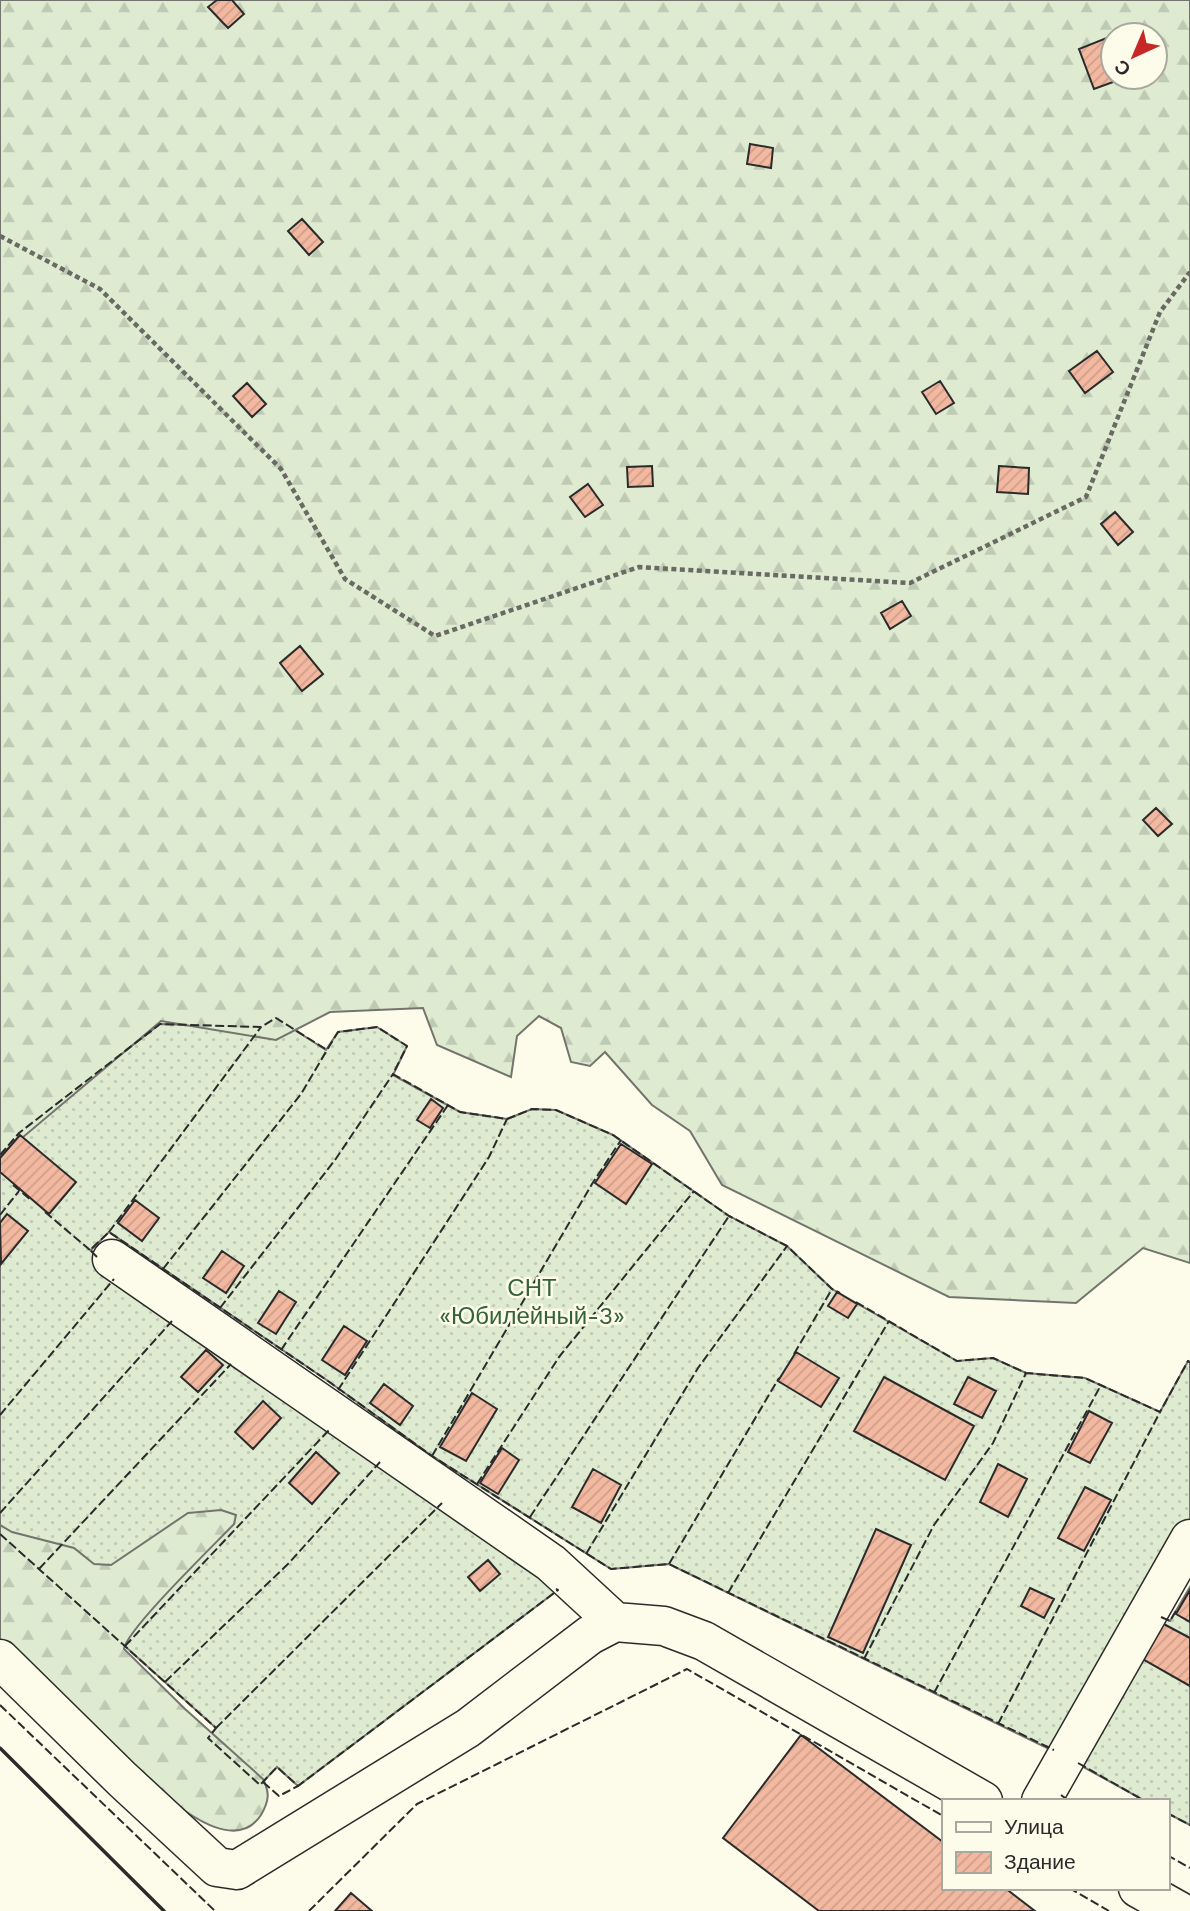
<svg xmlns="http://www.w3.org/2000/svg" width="1190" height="1911" viewBox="0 0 1190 1911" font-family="'Work Sans',sans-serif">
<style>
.grass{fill:url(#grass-dots);stroke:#74746e;stroke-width:2}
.forest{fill:url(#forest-firs);stroke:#74746e;stroke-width:2;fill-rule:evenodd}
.building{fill:url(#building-hatch);stroke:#2b2b2b;stroke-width:2}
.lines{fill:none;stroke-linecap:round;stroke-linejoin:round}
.minor-casing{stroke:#2b2b2b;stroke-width:41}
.path{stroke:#6a6964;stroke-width:4.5;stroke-dasharray:5 3.5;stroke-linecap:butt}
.minor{stroke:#fdfbea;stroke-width:38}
.fence{stroke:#2b2b2b;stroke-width:2;stroke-dasharray:9 3.5;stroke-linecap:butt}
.wall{stroke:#2b2b2b;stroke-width:3.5}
.labels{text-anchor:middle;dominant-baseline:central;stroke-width:5;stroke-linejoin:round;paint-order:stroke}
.park-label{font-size:24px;fill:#34623c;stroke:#fdfbea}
</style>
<defs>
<pattern id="grass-dots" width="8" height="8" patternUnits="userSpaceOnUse" patternTransform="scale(1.75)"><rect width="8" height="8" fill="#deebd1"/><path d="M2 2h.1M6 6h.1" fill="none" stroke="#bfcab4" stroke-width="1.8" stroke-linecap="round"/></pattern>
<pattern id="forest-firs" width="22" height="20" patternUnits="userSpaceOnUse" patternTransform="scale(1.75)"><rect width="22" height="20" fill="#deebd1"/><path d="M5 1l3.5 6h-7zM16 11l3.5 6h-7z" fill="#bfcab4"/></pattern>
<pattern id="building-hatch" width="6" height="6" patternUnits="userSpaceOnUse" patternTransform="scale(1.75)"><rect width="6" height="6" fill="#f2b8a0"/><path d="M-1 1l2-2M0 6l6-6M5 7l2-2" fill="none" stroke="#d09e8a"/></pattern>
</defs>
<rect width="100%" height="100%" fill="#fdfbea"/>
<!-- grass -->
<path class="grass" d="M276 1018 326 1050 338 1032 377 1027 407 1046 393 1075 460 1112 507 1119 532 1109 556 1110 613 1135 729 1216 787 1246 832 1289 957 1361 993 1358 1026 1373 1085 1378 1160 1412 1188 1361 1190 1362V1521L1053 1751 669 1564 611 1569 432 1456 328 1381 109 1232 91 1250 116 1276 558 1590 298 1786 277 1767 260 1785 208 1738 216 1728 0 1534V1155L19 1133 160 1024 261 1027Z
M1190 1587V1825L1167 1813V1801H1145L1078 1764 1162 1617 1170 1621Z"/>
<!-- forest -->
<path class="forest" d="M0 0H1190V1263L1143 1248 1076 1303 949 1297 722 1185 690 1131 652 1105 605 1052 590 1066 571 1062 561 1028 539 1016 517 1036 511 1077 437 1045 423 1008 330 1012 276 1040 161 1021 16 1143 0 1154ZM1113 35H1155V77H1113Z
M221 1510 236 1515 234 1524C216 1543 126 1630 124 1649L185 1709 263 1779C270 1793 269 1801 261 1815 237 1852 188 1814 164 1796L0 1641V1525L12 1532 74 1548 94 1564 111 1565 188 1513Z"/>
<!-- building -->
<path class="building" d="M217 0H232L244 14 228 28 208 7Z
M1109 37 1113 48V77L1124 78 1094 89 1079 49Z
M750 144 773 148 771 168 747 164Z
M302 219 323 242 309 255 288 231Z
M1097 351 1113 372 1085 393 1069 371Z
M940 381 954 403 936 414 922 392Z
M247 383 266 404 252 417 233 396Z
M652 466 653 486 628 487 627 467Z
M999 466 1029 468 1028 494 997 492Z
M588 484 603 505 585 517 570 497Z
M1115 512 1133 532 1118 545 1101 524Z
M902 601 911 616 890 629 881 613Z
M300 646 323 674 302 691 280 663Z
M1156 808 1172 824 1158 836 1143 820Z
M431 1099 443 1108 430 1128 417 1120Z
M20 1135 76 1182 49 1214 0 1172V1158Z
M621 1144 652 1164 626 1204 595 1183Z
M135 1200 159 1218 142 1241 118 1223Z
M7 1214 28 1231 1 1264 0 1223Z
M222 1251 244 1266 226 1293 203 1278Z
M279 1291 296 1302 276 1334 258 1323Z
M837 1292 857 1304 848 1318 828 1306Z
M344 1326 367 1341 345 1375 322 1360Z
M206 1350 223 1365 198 1392 181 1377Z
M796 1352 839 1378 821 1407 778 1381Z
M884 1377 974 1426 945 1480 854 1431Z
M968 1377 996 1391 982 1418 954 1404Z
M384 1384 413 1406 400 1425 370 1403Z
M472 1393 497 1409 466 1461 440 1447Z
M263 1401 281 1418 253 1449 235 1432Z
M1089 1411 1112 1423 1090 1463 1068 1452Z
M502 1448 519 1460 498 1494 480 1483Z
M316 1452 339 1473 312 1504 289 1483Z
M998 1464 1027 1479 1008 1517 980 1502Z
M593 1469 621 1485 601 1523 572 1507Z
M1085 1487 1111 1500 1084 1551 1058 1538Z
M876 1529 911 1545 863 1653 828 1637Z
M488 1560 500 1574 480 1591 468 1577Z
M1030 1588 1054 1599 1044 1618 1021 1606Z
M1190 1590V1622L1176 1614Z
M1160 1622 1190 1638V1686L1141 1658Z
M801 1735 943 1842V1888H1005L1035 1911H819L723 1838Z
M351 1893 372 1911H335Z"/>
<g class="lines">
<defs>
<path id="minor" d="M112 1259 551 1563 615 1622
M0 1659 122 1779 217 1867 237 1870 468 1728 590 1635 615 1622 664 1626 704 1641 983 1801
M1041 1801 1190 1539
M1138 1888 1179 1911"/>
</defs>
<!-- minor casing -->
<use href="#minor" class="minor-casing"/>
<!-- path -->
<path class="path" d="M0 236 100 289 281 469 345 579 435 636 639 567 910 583 1086 497 1160 312 1190 272"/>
<!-- minor -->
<use href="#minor" class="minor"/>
<!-- fence -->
<path class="fence" d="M0 1155 19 1133 160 1024 261 1027 276 1018 327 1050 338 1032 377 1027 407 1046 393 1074 460 1112 507 1119 532 1109 556 1110 613 1135 729 1216 787 1246 832 1289 840 1293
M13 1185 32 1201
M45 1212 90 1250
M0 1215 19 1191
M109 1232 261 1027
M97 1257 90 1250 109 1232 328 1381 432 1456 611 1569 669 1564 1054 1750
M163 1269 301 1094 327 1050
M856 1302 957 1361 993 1358 1026 1373 1085 1378 1160 1412 1188 1361 1190 1362
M220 1308 335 1160 393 1074
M281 1350 448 1105
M794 1354 832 1289
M338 1390 489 1157 507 1119
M0 1415 114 1279
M432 1456 592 1184 621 1140
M477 1484 559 1357 694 1191
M0 1513 172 1321
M530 1517 729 1216
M0 1534 216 1728 208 1738 260 1785 277 1767 298 1786 558 1590 556 1589
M586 1554 698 1368 787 1246
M669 1564 779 1378
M39 1569 231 1364
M728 1593 889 1321
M1161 1617 1170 1621 1177 1609
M125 1646 330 1429
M864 1659 934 1525 993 1443 1026 1373
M165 1682 289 1563 380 1462
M934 1693 1101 1385
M0 1705 215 1911
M998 1724 1160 1412
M216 1728 442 1503
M1078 1763 1145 1801
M263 1782 279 1796 298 1786
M1061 1795 1069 1801
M1167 1813 1190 1825
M1167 1855 1190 1868
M1069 1888 1109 1911
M309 1911 417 1804 687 1669 943 1816"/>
<!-- wall -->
<path class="wall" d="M0 1748 164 1911"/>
</g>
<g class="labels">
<!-- park labels -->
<g class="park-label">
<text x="532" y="1288">СНТ<tspan x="532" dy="28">«Юбилейный-3»</tspan></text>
</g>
</g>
<!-- legend -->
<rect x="942" y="1799" width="228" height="91" fill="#fdfbea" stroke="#a9a89e" stroke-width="2"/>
<rect x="956" y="1822" width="35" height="10" fill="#fdfbea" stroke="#a9a89e" stroke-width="2"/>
<text x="1004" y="1834" font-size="21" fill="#2b2b2b">Улица</text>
<rect x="956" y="1852" width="35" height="21" fill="url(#building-hatch)" stroke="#a9a89e" stroke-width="2"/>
<text x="1004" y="1869" font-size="21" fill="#2b2b2b">Здание</text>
<!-- north arrow -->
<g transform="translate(1134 56) rotate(224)"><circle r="33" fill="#fdfbea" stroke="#a9a89e" stroke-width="2"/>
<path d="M0-5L12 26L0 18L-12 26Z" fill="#c62828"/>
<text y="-10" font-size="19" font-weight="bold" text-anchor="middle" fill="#2b2b2b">С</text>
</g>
</svg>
